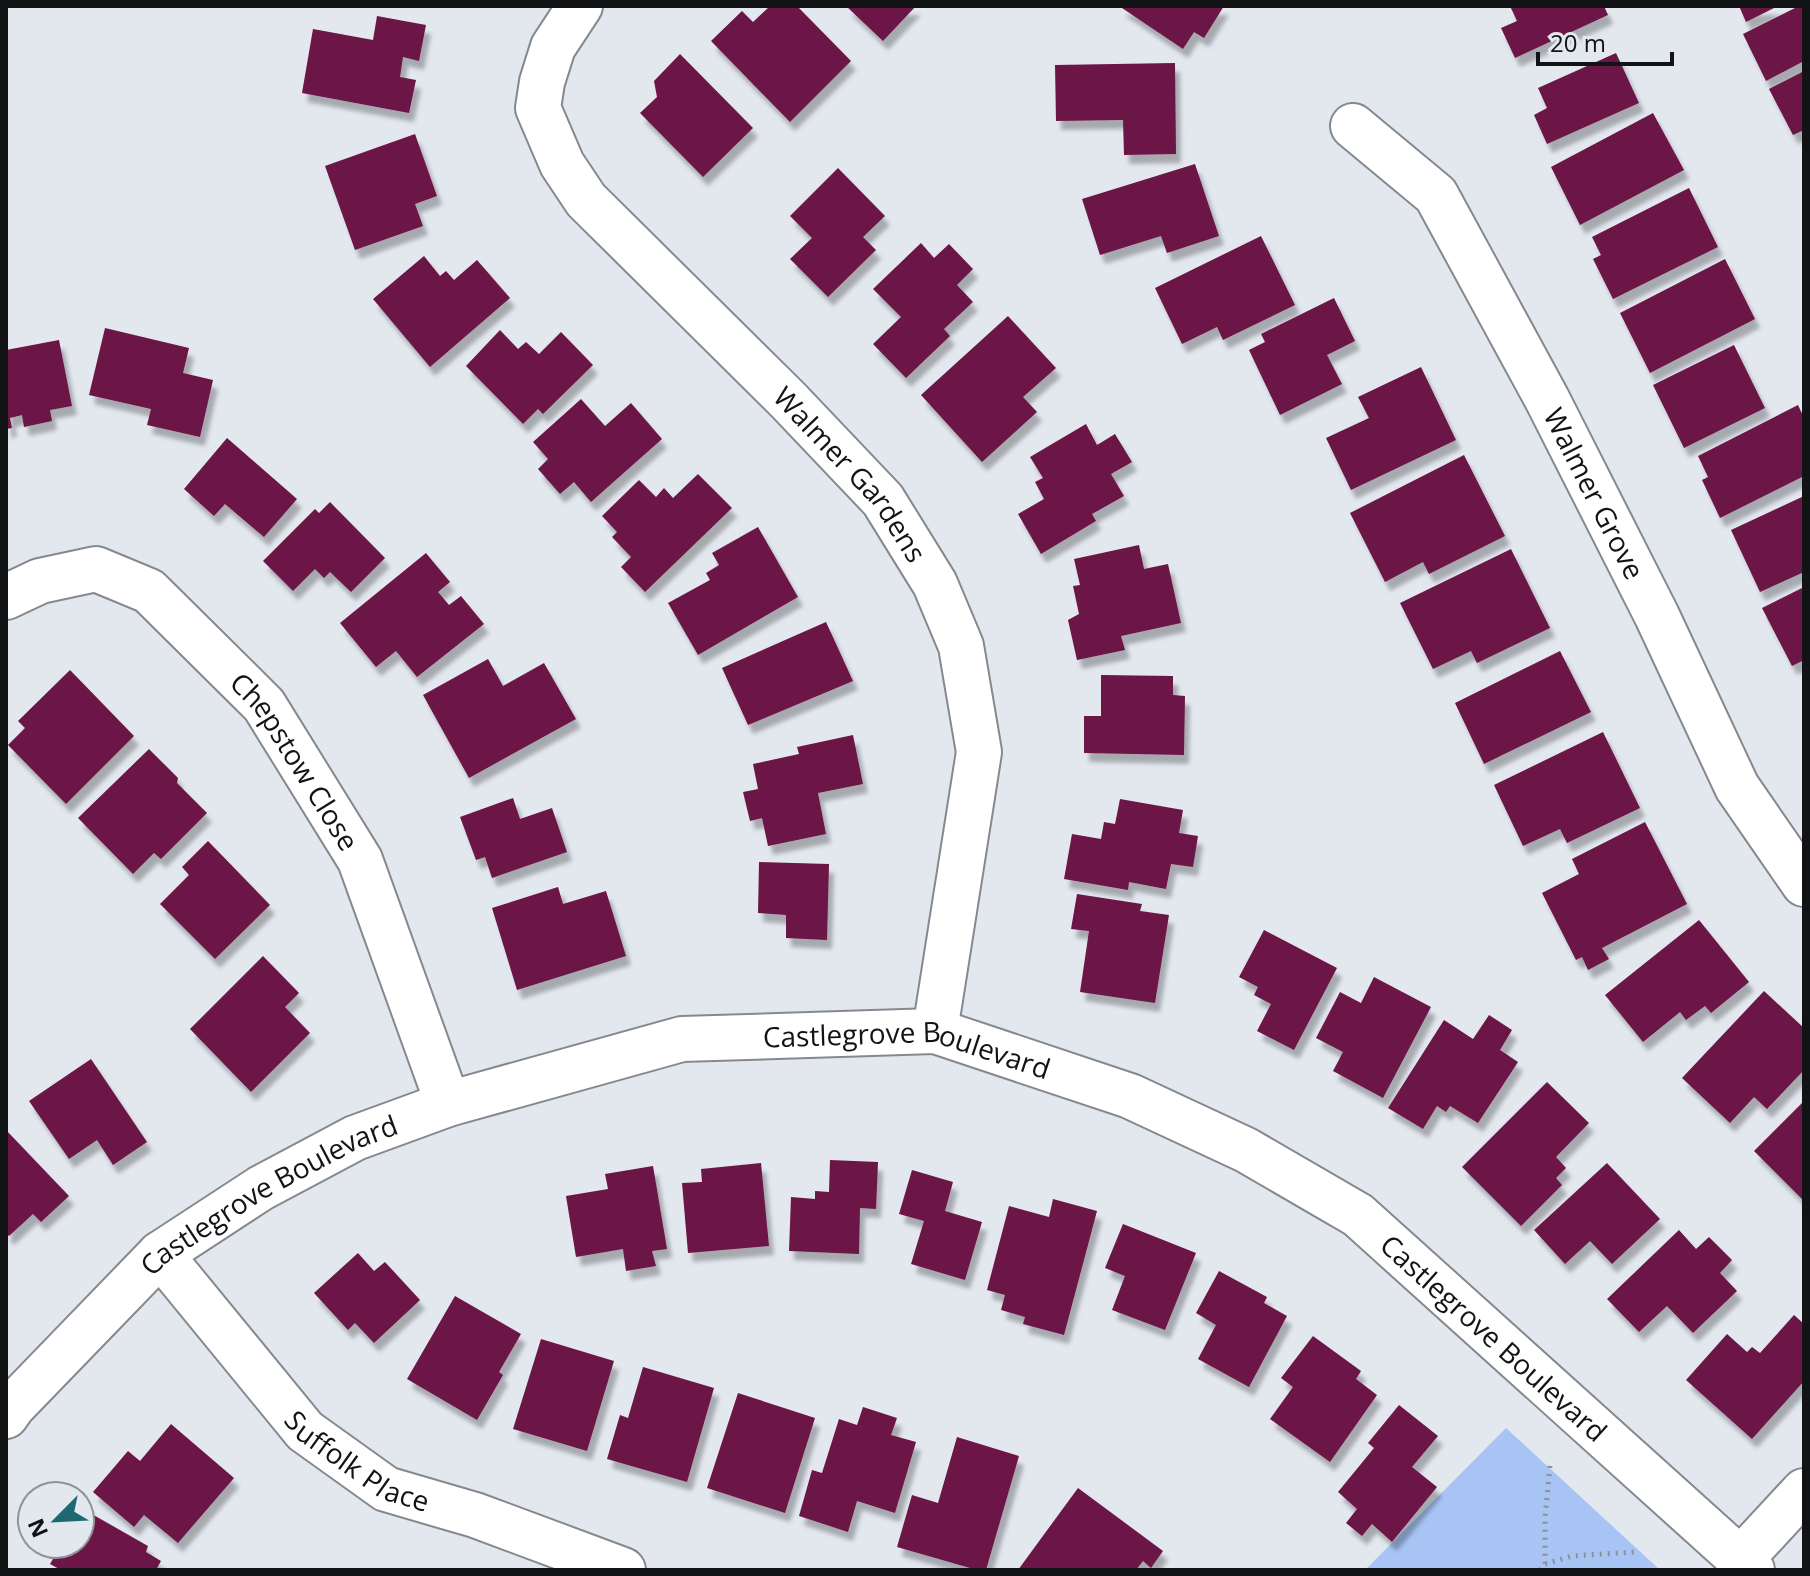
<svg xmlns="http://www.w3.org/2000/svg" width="1810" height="1576" viewBox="0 0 1810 1576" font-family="'Open Sans',sans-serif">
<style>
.green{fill:#a7c4f5}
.building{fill:#6c1446;filter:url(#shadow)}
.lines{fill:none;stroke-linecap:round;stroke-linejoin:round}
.minor-casing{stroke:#85898f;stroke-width:48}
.path{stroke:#8e9196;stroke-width:5;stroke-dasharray:2 6;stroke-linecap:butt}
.minor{stroke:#fff;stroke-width:44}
.labels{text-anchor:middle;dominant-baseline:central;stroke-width:8;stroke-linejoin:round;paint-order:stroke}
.street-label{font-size:28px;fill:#111315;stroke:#e3e8ef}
</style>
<defs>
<filter id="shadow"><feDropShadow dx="5" dy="9" stdDeviation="2" flood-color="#0004"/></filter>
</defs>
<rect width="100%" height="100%" fill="#e3e8ef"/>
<!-- green -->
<path class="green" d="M1506 1428 1660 1570H1365Z"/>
<!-- building -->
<path class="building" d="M770 6H797L851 61 790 122 711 41 742 11 753 22Z
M846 6H916L883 41Z
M1119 6H1224L1204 38 1194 32 1183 49Z
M1510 6H1604L1608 15 1515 58 1501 28 1517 21Z
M1739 6H1778L1746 22Z
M1799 6H1804V61L1766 81 1743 34Z
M377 16 426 25 419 61 403 57 400 77 416 80 409 113 302 93 313 29 373 40Z
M1616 53 1639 103 1547 144 1534 115 1547 108 1538 88Z
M680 54 753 128 703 177 640 113 657 97 654 81Z
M1175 63 1176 154 1124 155 1123 120 1056 121 1055 65Z
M1804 71V130L1793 135 1769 89Z
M1653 113 1684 170 1580 225 1551 167Z
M415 134 437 196 415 204 423 226 355 250 325 166Z
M1195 164 1219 236 1167 253 1161 236 1100 255 1082 199Z
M838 168 885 216 863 237 876 250 828 297 790 259 812 238 790 216Z
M1689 188 1718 247 1613 299 1593 259 1601 255 1592 237Z
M1261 236 1295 305 1223 340 1217 327 1182 344 1155 288Z
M921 243 934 258 949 244 973 269 957 285 973 302 944 329 950 336 906 378 873 344 901 317 873 289Z
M424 256 440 276 446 271 454 280 477 260 510 298 430 367 373 299Z
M1725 259 1755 319 1650 373 1620 313Z
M1334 298 1355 341 1327 355 1342 384 1280 415 1249 350 1265 342 1261 334Z
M1008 316 1056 368 1023 397 1037 412 982 462 921 395Z
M105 328 189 348 183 373 213 380 200 437 147 425 151 409 89 395Z
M500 330 518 349 526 342 539 354 561 332 593 365 543 414 538 409 523 424 466 366Z
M59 340 72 406 50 410 52 421 24 427 22 415 10 418 12 428 6 429V350Z
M1734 345 1765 408 1684 448 1653 385Z
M1421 367 1456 440 1351 490 1326 438 1369 418 1358 397Z
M581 399 605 426 631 403 662 439 591 502 574 482 560 494 538 469 548 459 533 442Z
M1798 405 1804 418V476L1720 518 1702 480 1708 477 1698 456Z
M1086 424 1097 445 1115 434 1132 462 1111 474 1124 496 1092 514 1096 521 1041 554 1018 514 1044 499 1035 482 1043 478 1030 457Z
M227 438 297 499 264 537 225 504 214 516 184 489Z
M1464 455 1505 536 1429 574 1423 562 1385 582 1350 513Z
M698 474 732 508 645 592 621 567 631 557 612 537 617 532 602 516 639 480 656 497 664 488 673 498Z
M1804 496V572L1760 592 1731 530Z
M330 502 385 558 351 592 330 572 324 578 315 569 293 591 263 561 315 509 319 513Z
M758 527 798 597 698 655 668 603 710 580 706 573 719 565 712 553Z
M1139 545 1144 569 1168 564 1181 623 1121 636 1125 650 1077 660 1068 620 1079 614 1073 586 1080 585 1074 559Z
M1511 549 1550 628 1477 663 1471 651 1433 669 1400 603Z
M426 553 450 582 438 592 449 605 461 596 484 624 417 677 396 651 376 667 340 623Z
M1804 587V660L1792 666 1762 608Z
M826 622 853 681 748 725 722 668Z
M1560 651 1591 712 1484 764 1455 703Z
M488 659 503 686 544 663 576 719 469 778 423 695Z
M70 670 134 736 66 804 8 745 25 728 18 721Z
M1101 675 1173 676V695L1185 696 1184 755 1084 753V716H1101Z
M1603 732 1640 808 1567 843 1560 829 1523 846 1494 785Z
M853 735 863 784 818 793 826 834 768 846 762 818 750 821 743 792 758 789 753 764 799 754 797 747Z
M149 749 178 778 177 783 207 813 161 859 154 853 133 874 78 818Z
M513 798 520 819 552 808 567 852 492 878 485 857 476 860 460 817Z
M1120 799 1183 810 1179 833 1198 836 1193 867 1171 864 1166 889 1129 882 1128 890 1064 879 1072 834 1101 839 1104 822 1115 824Z
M1645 822 1687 904 1602 948 1609 959 1588 970 1582 957 1576 960 1542 893 1579 874 1572 859Z
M208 841 270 905 215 959 160 904 189 875 182 867Z
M759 862 829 864 827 940 786 938V915L758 913Z
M558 887 563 904 606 891 626 956 517 990 492 908Z
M1077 894 1142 904 1140 911 1169 915 1155 1003 1080 992 1089 931 1071 929Z
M1699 920 1749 982 1711 1013 1705 1006 1686 1020 1680 1012 1643 1042 1605 995Z
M1264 930 1337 968 1294 1050 1257 1031 1271 1004 1254 995 1258 987 1239 977Z
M263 956 299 993 285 1007 310 1033 251 1092 190 1029Z
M1374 977 1431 1007 1383 1098 1333 1071 1343 1052 1316 1038 1340 992 1361 1003Z
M1764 991 1804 1028V1070L1767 1109 1754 1097 1730 1123 1682 1078Z
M1489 1015 1512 1030 1500 1050 1518 1062 1478 1123 1450 1106 1446 1112 1437 1106 1423 1129 1388 1108 1444 1020 1473 1039Z
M91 1059 147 1142 113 1165 97 1140 69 1159 29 1101Z
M1547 1082 1589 1123 1556 1157 1566 1168 1556 1178 1562 1185 1521 1226 1462 1167Z
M1804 1101V1201L1754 1151Z
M6 1130 69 1196 41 1222 33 1214 9 1236 6 1233Z
M830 1160 878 1162 876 1209 860 1208 859 1254 789 1251 791 1197 815 1199V1191L829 1192Z
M761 1163 769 1246 688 1253 682 1183 702 1182 701 1169Z
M1607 1163 1660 1219 1612 1264 1590 1241 1565 1264 1534 1230Z
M653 1166 667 1249 652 1251 656 1266 626 1271 623 1249 576 1257 566 1196 608 1189 605 1174Z
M912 1170 953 1182 945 1211 982 1222 965 1280 911 1264 924 1221 899 1214Z
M1053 1199 1097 1211 1064 1335 1023 1324 1025 1317 1001 1310 1005 1295 987 1290 1009 1206 1049 1217Z
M1123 1224 1196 1253 1165 1330 1112 1310 1125 1276 1105 1268Z
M1679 1230 1696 1249 1709 1237 1732 1260 1720 1273 1737 1291 1693 1333 1667 1306 1639 1332 1607 1299Z
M358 1253 374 1271 385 1262 420 1300 374 1343 355 1323 348 1330 314 1293Z
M1219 1271 1267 1297 1264 1303 1287 1316 1249 1387 1198 1359 1216 1325 1196 1313Z
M455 1296 521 1334 499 1372 503 1375 477 1420 407 1379Z
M1794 1315 1804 1324V1381L1752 1439 1686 1380 1727 1334 1747 1352 1752 1347 1760 1353Z
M1313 1336 1361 1371 1356 1379 1377 1395 1330 1462 1270 1419 1293 1387 1281 1378Z
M541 1339 614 1361 587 1451 513 1429Z
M643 1367 714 1388 687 1482 607 1459 620 1415 628 1418Z
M738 1393 815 1418 785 1513 707 1488Z
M1399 1405 1438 1436 1412 1467 1437 1487 1392 1542 1372 1524 1362 1536 1346 1523 1357 1509 1338 1492 1374 1448 1368 1443Z
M863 1407 897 1418 891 1435 916 1442 895 1513 857 1501 848 1532 799 1516 812 1470 822 1473 839 1419 857 1425Z
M171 1424 234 1478 178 1543 144 1515 134 1527 93 1492 128 1451 140 1461Z
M957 1437 1019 1456 986 1570H977L897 1547 912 1495 938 1503Z
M1078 1488 1163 1551 1151 1568 1143 1561 1136 1570H1018Z
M83 1509 148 1546 146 1552 161 1561 156 1570H61L50 1564 62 1544H80V1513Z"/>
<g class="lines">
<defs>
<g id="minor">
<path id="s1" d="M580 6 553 47 542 82 538 108 562 164 586 200 788 400 883 500 935 584 961 646 979 752 935 1031"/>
<path id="s2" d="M1353 126 1436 195 1547 399 1657 616 1737 787 1804 884"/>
<path id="s3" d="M6 597 40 581 96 569 149 591 264 705 360 860 448 1104"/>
<path id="s4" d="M160 1254 305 1431 386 1489 475 1515 623 1570"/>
<path id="s5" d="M6 1416 13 1406 160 1254 261 1188 355 1138 448 1104 682 1039 935 1031 1130 1096 1246 1150 1358 1215 1752 1570"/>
<path d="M1741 1559 1804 1491"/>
</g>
</defs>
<!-- minor casing -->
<use href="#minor" class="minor-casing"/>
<!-- path -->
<path class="path" d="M1545 1564 1572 1556 1634 1552
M1540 1570 1545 1564V1517L1550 1466"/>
<!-- minor -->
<use href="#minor" class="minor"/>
</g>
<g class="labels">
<!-- street labels -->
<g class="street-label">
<text stroke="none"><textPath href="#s1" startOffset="598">Walmer Gardens</textPath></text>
<text stroke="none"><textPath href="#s2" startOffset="446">Walmer Grove</textPath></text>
<text stroke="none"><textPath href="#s3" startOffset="378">Chepstow Close</textPath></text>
<text stroke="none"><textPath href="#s5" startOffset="1020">Castlegrove Boulevard</textPath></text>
<text stroke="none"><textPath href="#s5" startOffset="348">Castlegrove Boulevard</textPath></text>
<text stroke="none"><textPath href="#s5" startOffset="1692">Castlegrove Boulevard</textPath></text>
<text stroke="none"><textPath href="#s4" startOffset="290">Suffolk Place</textPath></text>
</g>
</g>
<!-- border -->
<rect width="1810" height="1576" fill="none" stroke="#111315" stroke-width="16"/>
<!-- north arrow -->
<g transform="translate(56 1520) rotate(246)"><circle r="38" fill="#e3e8ef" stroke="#8f9398" stroke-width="2"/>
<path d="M0-6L14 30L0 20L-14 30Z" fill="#1d6872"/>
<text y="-12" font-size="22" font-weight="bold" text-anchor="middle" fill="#111315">N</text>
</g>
<!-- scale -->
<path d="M1538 52v12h134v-12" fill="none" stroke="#111315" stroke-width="4"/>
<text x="1550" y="52" font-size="24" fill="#111315" stroke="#e3e8ef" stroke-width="6" paint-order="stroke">20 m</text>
</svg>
